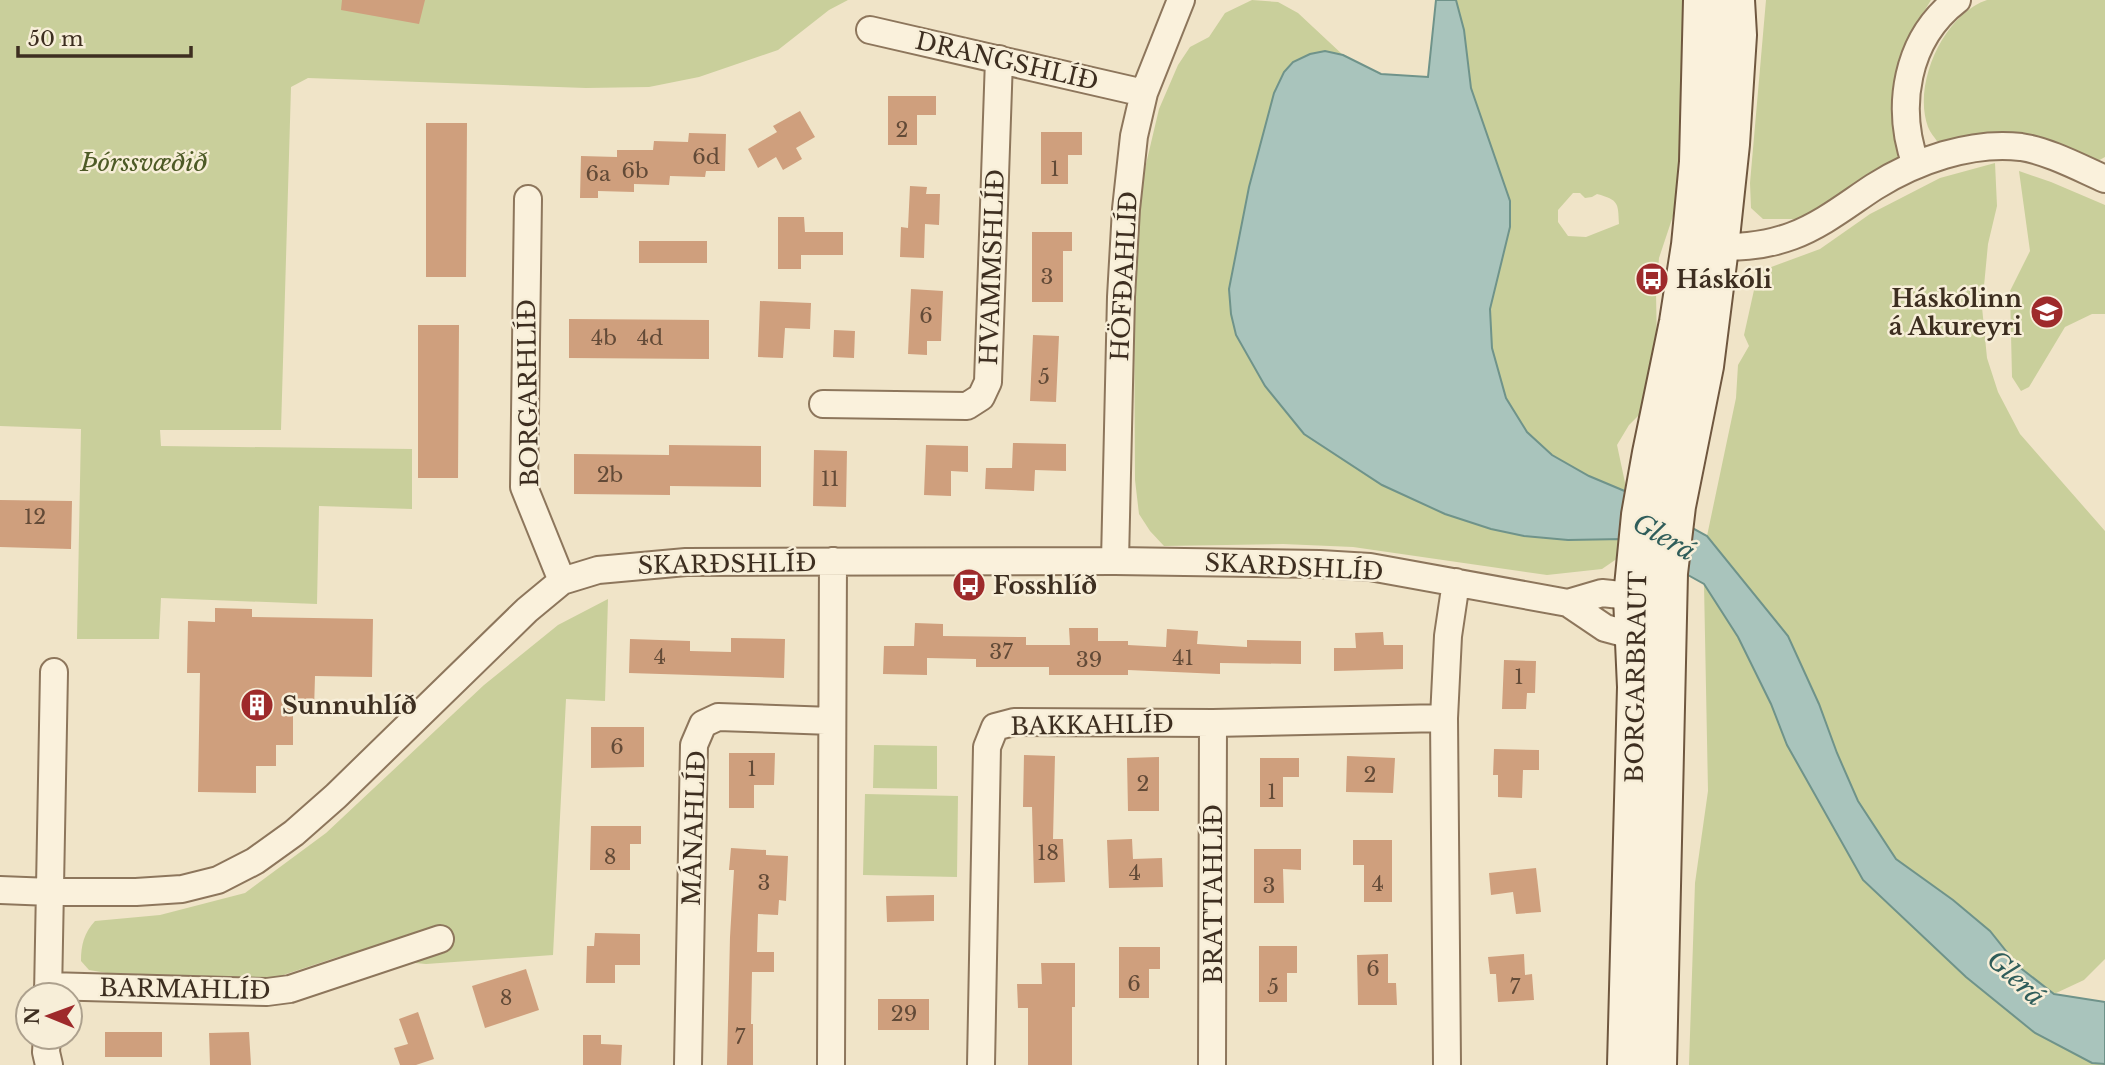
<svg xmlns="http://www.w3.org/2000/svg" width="2105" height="1065" viewBox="0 0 2105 1065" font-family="'Libre Baskerville',serif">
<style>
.green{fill:#c9cf9b;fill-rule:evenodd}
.water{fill:#a9c4bc;stroke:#6f938a;stroke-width:2}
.building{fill:#cf9f7d}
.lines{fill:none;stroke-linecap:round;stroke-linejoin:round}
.street-casing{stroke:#8d765c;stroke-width:30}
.secondary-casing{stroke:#6f573f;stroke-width:42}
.street{stroke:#faf1dc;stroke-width:26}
.secondary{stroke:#faf1dc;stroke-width:38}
.labels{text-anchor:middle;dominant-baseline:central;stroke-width:5;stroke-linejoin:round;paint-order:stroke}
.number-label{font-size:21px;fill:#624a37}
.street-label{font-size:24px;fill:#3d2e20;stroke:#f7eed8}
.park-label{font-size:24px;font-style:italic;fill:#4d5a26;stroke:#f7eed8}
.poi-label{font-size:24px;font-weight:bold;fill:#3d2e20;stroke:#f7eed8;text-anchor:start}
.water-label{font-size:26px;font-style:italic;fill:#2f5d5a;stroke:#f7eed8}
</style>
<rect width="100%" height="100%" fill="#f0e4c8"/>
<!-- green -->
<path class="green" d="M0 0H848L829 10 778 50 699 77 649 87 586 88 308 78 291 87 281 430H160L161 446 412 449V509L319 506 317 604 161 598 159 639H77L81 429 0 426Z
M1252 0 1278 2 1298 13 1343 55 1325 51 1284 72 1274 93 1249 186 1229 289 1231 314 1265 386 1304 434 1382 485 1445 514 1491 529 1568 540 1623 539 1618 558 1602 569 1547 575 1353 547 1283 544 1164 546 1150 531 1139 514 1135 480 1134 296 1142 181 1159 109 1178 65 1190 47 1209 37 1225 13Z
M1456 0H1685L1678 201 1659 258 1656 292 1657 348 1642 412 1629 425 1617 445 1627 492 1589 476 1552 455 1527 432 1505 398 1492 348 1490 309 1510 227V201L1471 88 1464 30ZM1573 193H1580L1585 198 1592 197 1597 194C1619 200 1618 203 1619 224L1586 237 1568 236 1558 222V210Z
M1766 0H1931L1904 45 1897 92 1904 160 1824 216 1795 219H1763L1751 208 1750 183Z
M1987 0H2105V157L2094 163 1993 136 1937 141C1934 137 1930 132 1928 127 1912 84 1944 14 1987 0Z
M1995 163 1997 206 1988 244 1982 307 1987 358 1998 392 2020 434 2105 531V959L2084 980 2054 994 2018 966 1990 931 1896 859 1858 801 1837 753 1804 670 1748 586 1707 536 1736 398 1738 365 1749 346 1744 335 1758 272 1820 249 1870 214 1940 178Z
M2019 171 2051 182 2105 205V314H2092L2065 327 2029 387 2021 391 2012 377 2010 291 2030 251Z
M1704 584 1738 637 1771 704 1787 745 1966 977 2035 1033 2092 1063 2105 1065H1689L1695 883 1708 791Z
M608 599 605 701 566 699 553 955 426 964 341 956 274 978 107 973 89 970 81 961C81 945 84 933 95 921L160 915 245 893 326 833 484 685 558 625Z
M874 745 937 746V789L873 788Z
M865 794 958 796 957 877 863 875Z"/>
<!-- water -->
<path class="water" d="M1436 0H1456L1464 30 1471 88 1510 201V227L1490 309 1492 348 1506 398 1527 432 1552 455 1589 476 1627 492 1707 536 1788 636 1819 704 1837 753 1858 801 1896 859 1953 900 1990 931 2018 966 2054 994 2105 1002V1064L2092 1063 2035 1033 1966 977 1863 880 1787 745 1771 704 1738 637 1704 584 1623 539 1568 540 1524 536 1491 529 1445 514 1382 485 1304 434 1265 386 1236 335 1231 314 1229 289 1249 187 1274 93 1284 72 1293 62 1310 54 1325 51 1343 55 1381 74 1428 77Z"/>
<!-- building -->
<path class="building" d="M342 0H425L419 24 341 10Z
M888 96H936V115H917V145H888Z
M800 111 815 137 796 148 802 159 783 170 776 157 758 168 748 149 777 132 773 126Z
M426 123H467L466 277H426Z
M1041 132H1082V155H1068V184H1041Z
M689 133 726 134 725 171H706L705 177 670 176 669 185 634 184V192L598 191V198H580L581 156 617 157V150H653L654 141 688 142Z
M910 186 927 187 926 194H940L939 225 925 224 924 258 900 257 901 227 908 228Z
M778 217H804L805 232H843V255H801V269H778Z
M1032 232H1072V251H1063V302H1032Z
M639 241H707V263H639Z
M911 289 943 291 941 341H927V355L908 354Z
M760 301 811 303 810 329 785 328 783 358 758 357Z
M569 319 709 320V359L569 358Z
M418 325H459L458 478H418Z
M834 330 855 331 854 358 833 357Z
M1033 335 1059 336 1056 402 1030 401Z
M1013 443 1066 444V471L1035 470 1034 491 985 489 986 468H1012Z
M669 445 761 446V487L670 486V495L574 494V454L669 455Z
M926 445 968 446V472L951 471V496L924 495Z
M814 450 847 451 846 507 813 506Z
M0 500 72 501 71 549 0 547Z
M215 608 252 609V617L373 619 372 677 315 676 314 710H293V745H276V766H256V793L198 792 200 673H187L188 621 215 622Z
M915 623 943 624V636L1026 637V645H1070L1069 628H1098V641H1128V645L1166 647 1167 629 1198 631 1197 644 1247 647V640L1301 641V664L1220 663V674L1128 670V675H1049V667H976V659L927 658V675L883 674 884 646H914Z
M1383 632 1384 645H1403V669L1334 671V648H1356L1355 633Z
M731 638 785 639 784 678 629 673 630 639 690 641V651L731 652Z
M1504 660 1536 661 1535 693H1527L1526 709H1502Z
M591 727H644V767L591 768Z
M1494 749 1539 750V770H1523L1522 798 1498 797V775H1493Z
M729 753H775L774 785H754V808H729Z
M1024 755 1055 756 1053 839H1063L1065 882 1034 883 1032 807H1023Z
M1347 756 1395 758 1393 793 1346 792Z
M1159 757V811H1128L1127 758Z
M1260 758H1299V777H1283V807H1260Z
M591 826H641V844H630V870H590Z
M1132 839 1133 859 1162 858 1163 887 1109 888 1107 840Z
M1353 840H1392V902H1364V865H1353Z
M731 848 766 850V855L788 856 786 901 779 900 778 915 758 914 757 952H774V972H752L751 1024H753V1065H727L730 937 734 870H729Z
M1254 849H1301V870L1283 869 1284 903H1254Z
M1536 868 1541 912 1516 914 1513 892 1491 895 1489 873Z
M934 895V921L887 922 886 896Z
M595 933 640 934V965H615V983H586L587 946H594Z
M1259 946H1297V973H1287V1002H1259Z
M1119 947H1160V969H1149V998H1119Z
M1388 954V983H1396L1397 1005H1358L1357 955Z
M1524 954 1525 975 1532 974 1534 1000 1498 1002 1496 974H1490L1488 957Z
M1041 963H1075V1007H1072V1065H1028V1008H1018L1017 984H1042Z
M526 969 539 1010 485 1028 472 986Z
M878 999H929V1030H878Z
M418 1012 434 1059 416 1065H400L394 1048 408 1044 399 1019Z
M105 1032H162V1057H105Z
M249 1032 251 1065H210L209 1033Z
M583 1035H601V1044L622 1045 621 1065H583Z"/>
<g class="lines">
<defs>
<path id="street" d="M870 30 1144 93
M1916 165C1895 107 1906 39 1957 0
M528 199 524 487 562 581
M1703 246C1735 248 1762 247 1792 236 1822 225 1848 204 1874 187 1915 161 1971 141 2021 147 2048 151 2080 168 2105 179
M823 404 967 406 981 397 988 382 999 59
M1115 561 1121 297 1126 209 1134 136 1144 93 1181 0
M1568 603 1602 593 1649 598
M0 890 51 892H136L182 889 218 880 255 861 294 833 336 796 527 610 562 581 598 570 686 562 1115 561 1320 564 1370 567 1568 603 1605 628 1650 640
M48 986 267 992 290 989 440 939
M48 995 54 672
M47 1037 46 1052 49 1065
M688 1065 694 745 703 724 718 717 832 721
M831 1065 833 561
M981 1065 987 747 995 727 1014 722 1213 723 1444 718
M1212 1065 1213 723
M1447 1065 1444 718 1448 636 1456 582"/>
<path id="secondary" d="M1627 1065 1637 687 1633 597 1641 515 1652 453 1679 322 1691 245 1699 162 1703 0
M1657 1065 1668 573 1676 506 1704 366 1719 247 1730 144 1737 35 1735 0"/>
</defs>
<!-- street casing -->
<use href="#street" class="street-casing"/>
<!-- secondary casing -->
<use href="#secondary" class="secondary-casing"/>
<!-- street -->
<use href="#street" class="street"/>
<!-- secondary -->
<use href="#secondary" class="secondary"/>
</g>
<!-- icons -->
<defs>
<symbol id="bus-disc" viewBox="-11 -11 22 22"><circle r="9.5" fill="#9e2a2b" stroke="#f7eed8"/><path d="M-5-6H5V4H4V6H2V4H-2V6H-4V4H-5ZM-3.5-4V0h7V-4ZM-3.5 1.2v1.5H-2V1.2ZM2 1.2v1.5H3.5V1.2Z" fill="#fff"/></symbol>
<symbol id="university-disc" viewBox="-11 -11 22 22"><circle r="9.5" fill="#9e2a2b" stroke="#f7eed8"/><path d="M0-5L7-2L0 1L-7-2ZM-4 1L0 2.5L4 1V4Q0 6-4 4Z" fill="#fff"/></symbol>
<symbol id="building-disc" viewBox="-11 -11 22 22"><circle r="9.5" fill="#9e2a2b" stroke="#f7eed8"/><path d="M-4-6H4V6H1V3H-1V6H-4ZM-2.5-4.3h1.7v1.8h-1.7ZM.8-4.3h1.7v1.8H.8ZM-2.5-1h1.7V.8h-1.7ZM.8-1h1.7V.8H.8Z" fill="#fff"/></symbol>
</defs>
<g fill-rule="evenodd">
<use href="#bus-disc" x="1633" y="260" width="38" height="38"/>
<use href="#university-disc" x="2028" y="293" width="38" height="38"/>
<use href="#bus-disc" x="950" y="566" width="38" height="38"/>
<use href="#building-disc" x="238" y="686" width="38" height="38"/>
</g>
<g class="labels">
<!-- number labels -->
<g class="number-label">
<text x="902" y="130">2</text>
<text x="706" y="157">6d</text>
<text x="1055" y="169">1</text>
<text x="635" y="171">6b</text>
<text x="598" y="174">6a</text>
<text x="1047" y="277">3</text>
<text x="926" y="316">6</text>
<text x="604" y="338">4b</text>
<text x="650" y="338">4d</text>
<text x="1044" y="377">5</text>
<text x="610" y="475">2b</text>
<text x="830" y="479">11</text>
<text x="35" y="517">12</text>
<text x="1001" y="652">37</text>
<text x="660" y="657">4</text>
<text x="1183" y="658">41</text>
<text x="1089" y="660">39</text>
<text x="1519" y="677">1</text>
<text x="617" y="747">6</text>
<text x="752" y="769">1</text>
<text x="1370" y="775">2</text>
<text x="1143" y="784">2</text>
<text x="1272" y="792">1</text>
<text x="1048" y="853">18</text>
<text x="610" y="857">8</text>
<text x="1135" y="873">4</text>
<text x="764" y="883">3</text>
<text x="1378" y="884">4</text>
<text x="1269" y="886">3</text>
<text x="1373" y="969">6</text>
<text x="1134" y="984">6</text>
<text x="1273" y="987">5</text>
<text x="1515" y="987">7</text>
<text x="506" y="998">8</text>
<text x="904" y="1014">29</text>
<text x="740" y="1037">7</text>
</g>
<!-- street labels -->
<g class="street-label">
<text transform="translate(1007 61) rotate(13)">DRANGSHLÍÐ</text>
<text transform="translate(992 267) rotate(-88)">HVAMMSHLÍÐ</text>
<text transform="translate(1124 276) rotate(-87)">HÖFÐAHLÍÐ</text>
<text transform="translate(528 393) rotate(-91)">BORGARHLÍÐ</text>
<text transform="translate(727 564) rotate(-1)">SKARÐSHLÍÐ</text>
<text transform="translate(1294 567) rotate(3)">SKARÐSHLÍÐ</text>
<text transform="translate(1636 677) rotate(-89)">BORGARBRAUT</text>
<text transform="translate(1092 725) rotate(-1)">BAKKAHLÍÐ</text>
<text transform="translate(694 828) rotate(-88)">MÁNAHLÍÐ</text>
<text transform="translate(1213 894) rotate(-90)">BRATTAHLÍÐ</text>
<text transform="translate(185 989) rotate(1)">BARMAHLÍÐ</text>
</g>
<!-- park labels -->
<g class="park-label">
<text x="144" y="162">Þórssvæðið</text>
</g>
<!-- poi labels -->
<g class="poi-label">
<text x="1676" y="279">Háskóli</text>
<text x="2022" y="298" text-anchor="end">Háskólinn<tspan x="2022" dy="28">á Akureyri</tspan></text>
<text x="993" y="585">Fosshlíð</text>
<text x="282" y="705">Sunnuhlíð</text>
</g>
<!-- water labels -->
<g class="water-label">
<text transform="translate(1664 537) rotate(30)">Glerá</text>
<text transform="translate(2016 978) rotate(43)">Glerá</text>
</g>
</g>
<!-- north arrow -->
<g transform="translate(49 1016) rotate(271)"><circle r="33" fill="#f7eed8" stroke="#ada18e" stroke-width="2"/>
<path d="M0-5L12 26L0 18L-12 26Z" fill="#9e2a2b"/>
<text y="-10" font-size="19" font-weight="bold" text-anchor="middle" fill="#3d2e20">N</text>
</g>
<!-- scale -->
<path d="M18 46v10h173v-10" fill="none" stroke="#3d2e20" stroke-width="3.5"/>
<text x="28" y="46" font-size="21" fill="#3d2e20" stroke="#f7eed8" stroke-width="5" paint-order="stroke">50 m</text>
</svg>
